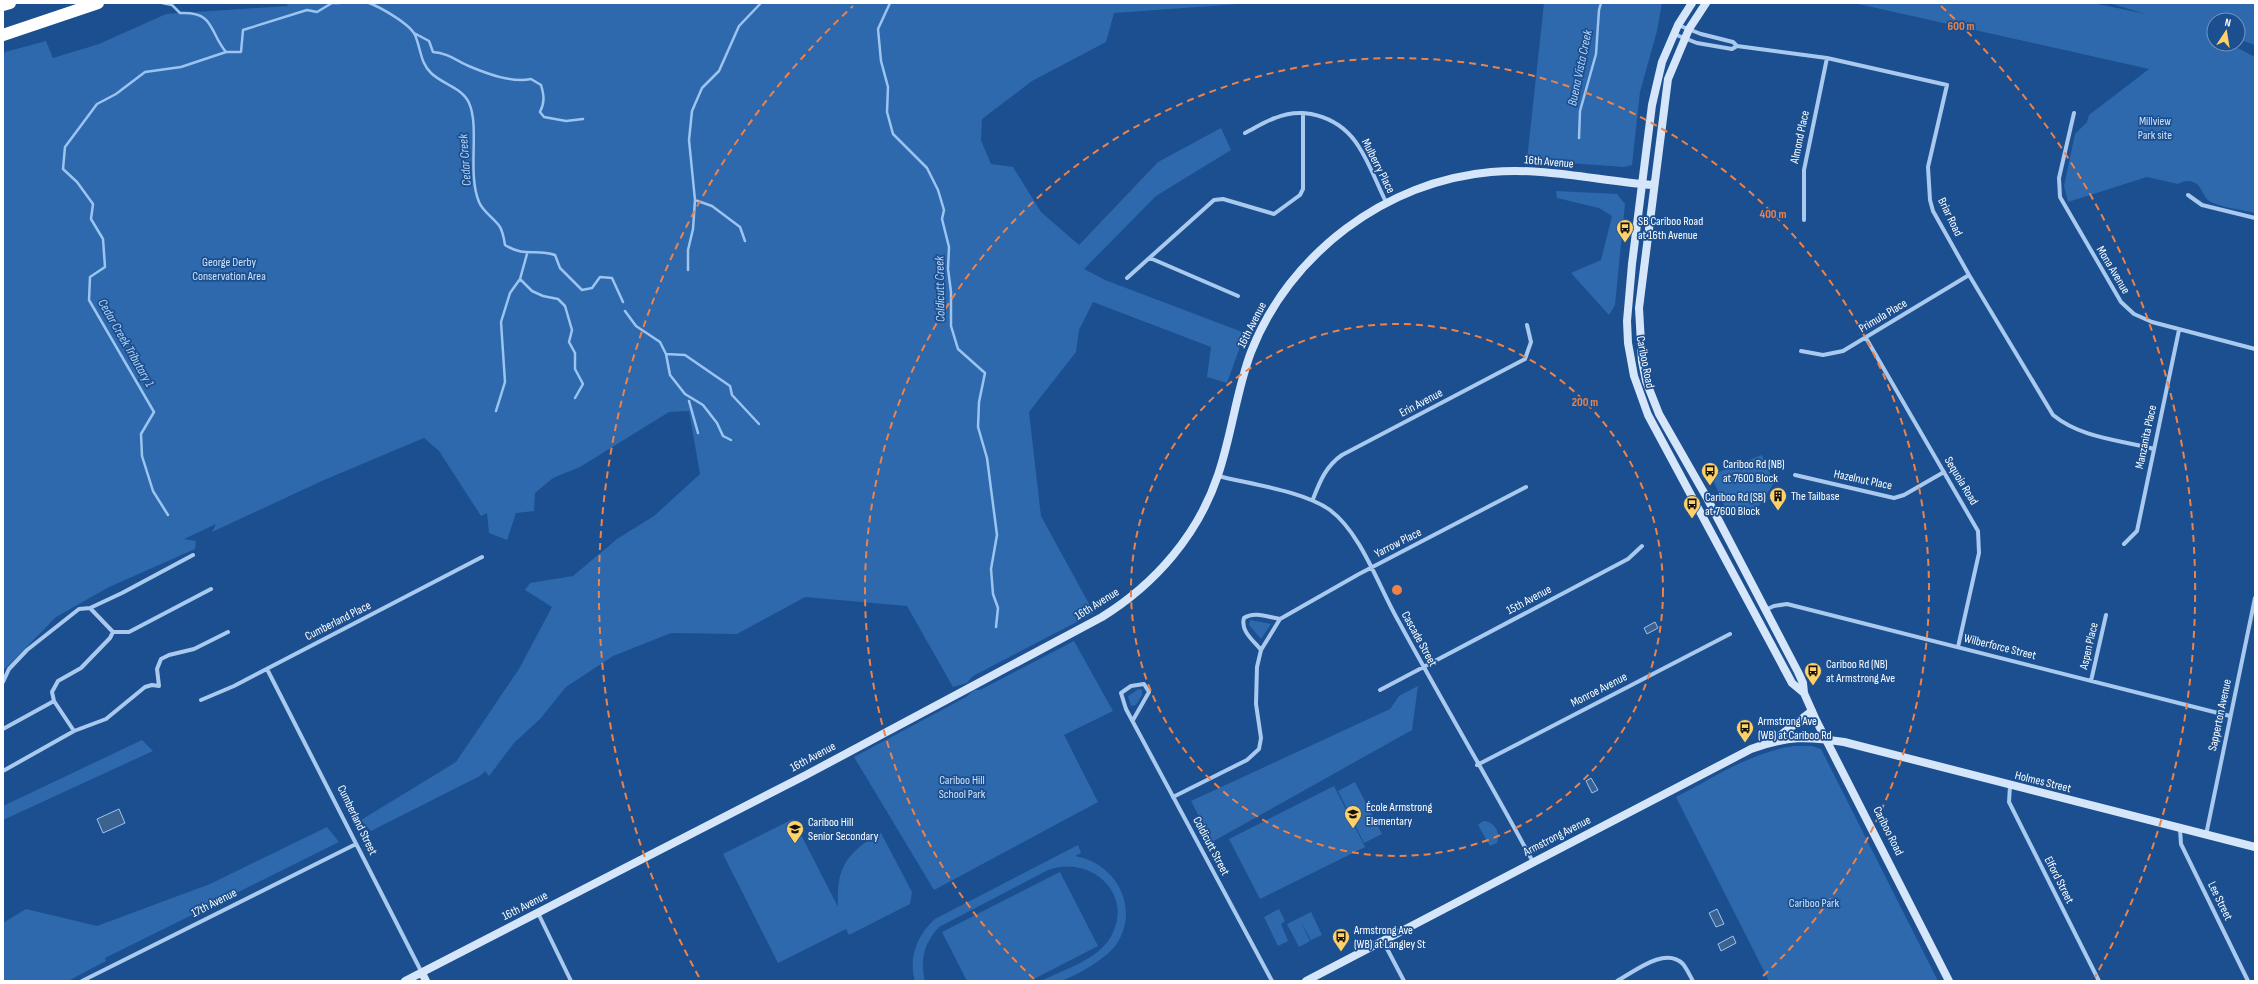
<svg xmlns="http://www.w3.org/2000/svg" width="2258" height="984" viewBox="0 0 2258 984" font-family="'Sofia Sans Condensed',sans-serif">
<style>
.green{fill:#2e69ad}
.water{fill:#3c6290;stroke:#9cc4f0}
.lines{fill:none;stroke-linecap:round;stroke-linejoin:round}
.stream{stroke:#9cc4f0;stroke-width:2.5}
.street{stroke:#a9c9ee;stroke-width:4}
.secondary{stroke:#d6e6fa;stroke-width:8}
.highway{stroke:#fff;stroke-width:12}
.ring{fill:none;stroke:#ee8249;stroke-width:2;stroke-dasharray:7 5}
.labels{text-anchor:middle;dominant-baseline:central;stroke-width:3.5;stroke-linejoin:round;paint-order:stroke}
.park-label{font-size:12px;fill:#cfe3fa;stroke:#1b4f8f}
.street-label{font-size:12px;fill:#fff;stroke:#1b4f8f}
.poi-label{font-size:12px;fill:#fff;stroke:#1b4f8f;text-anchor:start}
.water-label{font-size:13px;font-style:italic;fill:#b5d3f5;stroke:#1b4f8f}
.centre{fill:#ee8249;stroke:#1b4f8f;stroke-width:2}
.ring-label{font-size:12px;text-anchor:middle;font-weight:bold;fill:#ee8249;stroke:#1b4f8f;stroke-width:3.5;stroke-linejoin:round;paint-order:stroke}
</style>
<rect width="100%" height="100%" fill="#1b4f8f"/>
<!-- green -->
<path class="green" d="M286 3H1253L1114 13 1106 42 1032 81 982 119 981 140 991 164 1013 167 1041 212 1079 245 1158 162 1221 128 1231 150 1156 196 1084 269 1105 280 1245 333 1227 383 1207 377 1211 347 1093 302 1079 330 1076 352 1029 412 1041 516 1094 613 973 676 967 683 953 687 907 606 805 597 737 634 671 633 613 656 566 687 540 719 514 743 489 776 485 771 480 776 371 831 361 820 456 762 519 669 552 607 525 590 530 583 573 576 617 539 654 516 700 474 689 411 669 412 580 467 553 478 535 493 534 511 516 513 507 540 489 533 487 513 481 516 439 451 424 438 324 480 212 532 216 524 184 539 196 541 195 549 109 587 56 617 3 671V57L5 52 46 41 53 58 99 44 166 14 288 6Z
M1544 3H1662L1657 31 1640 92 1632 165 1624 167 1527 160Z
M1854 3H2093L2146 14 2109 3H2255V45L2238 39V20H2214V32L2205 30 2214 35V44H2230L2255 57V213C2243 210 2219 207 2209 201 2202 196 2202 185 2193 182 2188 180 2183 181 2178 184L2147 177 2068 202 2064 186 2075 134 2087 122 2089 115 2149 69Z
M1556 191 1617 194 1625 204 1615 305 1609 315 1571 273 1601 260 1612 216 1599 208 1557 198Z
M1762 455 1774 483 1754 513 1729 517 1711 475Z
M1250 620 1271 624 1261 639 1249 625Z
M1074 641 1113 711 1064 735 1098 802 934 890 854 757 966 697 974 690H980Z
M1418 686 1412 730 1212 842 1191 801 1390 709 1399 696Z
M1139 689 1142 690V695L1136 705 1131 706 1128 696Z
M142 740 153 751 3 820V806Z
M1795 746H1812L1821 749 1938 981H1769L1676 797C1714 778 1752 751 1795 746Z
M1355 782 1382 834 1364 843 1338 791Z
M1334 786 1365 847 1260 899 1229 839Z
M793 819 838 907C836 869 846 852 881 833L912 892 910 904 849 935 846 929 778 963 723 854Z
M1483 821C1494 821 1501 832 1497 843L1490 846 1478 825Z
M327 827 339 842 105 958 106 961 68 981H3V923L26 909 97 926 210 884Z
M1078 845 1081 853 1075 856C1116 863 1141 908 1116 945 1108 957 1074 978 1060 981 1054 982 1047 981 1041 981 1063 970 1097 960 1110 938 1136 895 1091 854 1048 870L939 927C924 943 920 960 925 981H915C908 958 917 935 935 919Z
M1060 872 1098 946 1030 981H967L942 932Z
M1279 909 1285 921 1281 924 1288 941 1278 946 1264 917Z
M1311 912 1322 935 1311 940 1301 922 1310 941 1299 947 1287 924Z"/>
<!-- water -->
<path class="water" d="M1655 622 1658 628 1647 634 1644 628Z
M1591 778 1598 790 1592 793 1586 781Z
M119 809 125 823 103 833 97 819Z
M1717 909 1724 924 1716 927 1709 913Z
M1733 936 1736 943 1721 951 1718 944Z"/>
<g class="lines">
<!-- stream -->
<path class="stream" d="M162 3 172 5 180 13C215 11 209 32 226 52H241L243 30 307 10 317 12 332 3H340
M369 3C380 7 410 24 415 35 421 49 420 62 431 73 442 84 463 88 469 103 480 127 467 173 479 202 483 212 494 218 500 227 503 232 504 239 505 245 526 258 535 248 555 255L560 268 582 290 592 288 600 277 612 278 623 302
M890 3 878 29 881 61 888 87 887 112 893 134 927 168 938 190 944 210 942 219 949 247 948 269 951 292V326L958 349 985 373 979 402 978 427 987 458 997 535 991 569 993 594 998 608 996 627
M414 33 429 41 433 52C448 53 457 61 471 67 488 74 512 83 531 79L541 85C544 95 545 102 540 112L544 117 566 121 583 119
M1579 138 1580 111 1596 54 1599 10 1601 3
M695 200 712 206 740 227 745 241
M688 270V250L693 229 695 200 689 140 692 111 702 88 719 71 739 26 761 3
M520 279 532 291 543 296 558 299 565 306 572 330 569 342 575 353V369L583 384 575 398
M625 311 636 326 660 342 666 354 685 355 730 386 732 395 759 424
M666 354 670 375 685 394 703 405 717 423 723 436 731 440
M689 401 698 433
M496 411 505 382 501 322 510 293 520 279 527 254
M168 515 153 491 142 456 141 434 154 412 89 300 90 277 105 267 103 239 91 219 93 204 77 182 63 169 65 147 97 104 116 94 145 72 181 67 226 52"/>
<!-- street -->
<path class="street" d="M1678 25 1701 34 1733 42 1737 46
M1674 34 1697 43 1732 49 1737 46 1827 58 1947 85 1928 167 1930 200 1933 211 1969 275 2053 415C2081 438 2120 440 2154 449
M2074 113 2059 178 2060 197 2121 302 2134 314 2152 322 2255 349
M1245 133C1255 128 1264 122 1275 118 1307 105 1342 119 1359 147 1370 164 1377 184 1386 202
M2188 195 2202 205 2255 218
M1804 220V170L1827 58
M1150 258 1238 296
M1127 278 1214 200 1223 199 1274 214 1300 195 1303 189V113
M1866 338 1978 531 1979 553 1958 647
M1801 351 1823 355 1843 351 1969 275
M1795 475 1894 498 1904 495 1944 472
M1218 476C1250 484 1304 491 1330 510 1362 534 1379 588 1399 622 1443 703 1490 782 1533 862
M1313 499C1320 481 1326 466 1342 455L1525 359 1531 342 1527 325
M2124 544 2137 531 2179 330
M90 608 113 632H129L211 589
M1765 610 1774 606 1787 604 2230 716
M1261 650C1254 641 1240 631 1244 618 1254 611 1268 617 1280 619
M267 669 422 973
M2091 681 2106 615
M3 682 9 669 27 650 79 609 90 608 122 593 193 555
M1380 690 1628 559 1642 546
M201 700 234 686 482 557
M1133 720 1149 692 1144 684 1131 686 1121 693 1126 709 1272 981
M3 729 54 701
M74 731 54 701 52 692 58 681 81 668 110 638 113 632
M1477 765 1730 634
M3 771 74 731 106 719 145 687 152 685 159 686 157 669 161 659 169 655 194 649 228 632
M2010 786 2009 802 2099 981
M1173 797 1247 760 1259 749 1261 738 1256 704 1257 667 1261 650 1280 619 1359 574 1526 487
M2180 829 2181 844 2248 981
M2206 835 2255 598
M538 913 571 981
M1383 941 1404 981
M82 981 356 844
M1617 981C1634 972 1665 946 1683 964 1687 969 1690 976 1693 981"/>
<!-- secondary -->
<path class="secondary" d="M1692 3 1678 25 1662 62 1652 105 1632 264 1627 321 1628 343 1634 376 1648 415 1792 683 1804 693
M1706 3 1689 29 1668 79 1639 308 1642 361 1646 381 1659 414 1707 498 1798 672 1803 683 1804 693 1816 720 1949 981
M1774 740 1812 711
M422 973 426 981
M405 981 806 775 1102 617C1155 584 1198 535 1218 475 1232 434 1236 392 1251 352 1289 254 1386 181 1491 172 1545 167 1599 181 1653 185
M1306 981 1751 749C1787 736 1807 736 1844 742L2255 847"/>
<!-- highway -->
<path class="highway" d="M3 5 10 3
M3 35 98 3"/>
</g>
<!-- distance rings -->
<g class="ring">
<circle cx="1397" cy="590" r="266"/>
<path d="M1034 979A532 532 0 1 1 1760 979"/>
<path d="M699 977A798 798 0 0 1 853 6M1941 6A798 798 0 0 1 2095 977"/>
</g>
<!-- icons -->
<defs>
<symbol id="bus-pin" viewBox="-11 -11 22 30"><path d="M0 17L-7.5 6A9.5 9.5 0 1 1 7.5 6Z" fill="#ffd166" stroke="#1b4f8f"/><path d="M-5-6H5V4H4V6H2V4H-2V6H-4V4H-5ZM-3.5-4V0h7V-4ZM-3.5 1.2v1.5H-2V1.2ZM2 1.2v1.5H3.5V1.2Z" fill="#111"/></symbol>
<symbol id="building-pin" viewBox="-11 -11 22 30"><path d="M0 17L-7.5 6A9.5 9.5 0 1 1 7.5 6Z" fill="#ffd166" stroke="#1b4f8f"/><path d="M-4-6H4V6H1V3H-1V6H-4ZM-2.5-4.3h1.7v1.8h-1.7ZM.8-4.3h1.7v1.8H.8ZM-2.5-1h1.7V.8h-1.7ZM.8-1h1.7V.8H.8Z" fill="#111"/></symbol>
<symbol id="school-pin" viewBox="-11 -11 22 30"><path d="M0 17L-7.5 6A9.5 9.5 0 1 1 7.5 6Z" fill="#ffd166" stroke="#1b4f8f"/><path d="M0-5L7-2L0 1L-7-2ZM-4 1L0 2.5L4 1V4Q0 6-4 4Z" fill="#111"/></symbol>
</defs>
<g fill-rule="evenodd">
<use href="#bus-pin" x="1615" y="218" width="20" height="27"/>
<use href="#bus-pin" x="1700" y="461" width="20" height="27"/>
<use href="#building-pin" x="1768" y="486" width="20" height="27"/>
<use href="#bus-pin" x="1682" y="494" width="20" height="27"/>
<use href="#bus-pin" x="1803" y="661" width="20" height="27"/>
<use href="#bus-pin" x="1735" y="718" width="20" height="27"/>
<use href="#school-pin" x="1343" y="804" width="20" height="27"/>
<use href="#school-pin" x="785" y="819" width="20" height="27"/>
<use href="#bus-pin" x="1331" y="927" width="20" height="27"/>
</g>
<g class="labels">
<!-- park labels -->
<g class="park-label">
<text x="2155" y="121">Millview<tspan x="2155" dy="14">Park site</tspan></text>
<text x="229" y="262">George Derby<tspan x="229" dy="14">Conservation Area</tspan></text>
<text x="962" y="780">Cariboo Hill<tspan x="962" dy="14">School Park</tspan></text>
<text x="1814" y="903">Cariboo Park</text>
</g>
<!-- street labels -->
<g class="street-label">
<text transform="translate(1800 137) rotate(-78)">Almond Place</text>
<text transform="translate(1549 162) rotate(5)">16th Avenue</text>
<text transform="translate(1378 166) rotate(63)">Mulberry Place</text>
<text transform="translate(1950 217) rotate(64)">Briar Road</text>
<text transform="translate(2113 270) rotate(59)">Mona Avenue</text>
<text transform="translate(1883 316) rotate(-31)">Primula Place</text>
<text transform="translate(1252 325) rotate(-63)">16th Avenue</text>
<text transform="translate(1645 362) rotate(79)">Cariboo Road</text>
<text transform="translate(1421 403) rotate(-28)">Erin Avenue</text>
<text transform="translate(2146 437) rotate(-78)">Manzanita Place</text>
<text transform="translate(1863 480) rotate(12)">Hazelnut Place</text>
<text transform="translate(1961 481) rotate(59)">Sequoia Road</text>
<text transform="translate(1398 543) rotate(-27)">Yarrow Place</text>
<text transform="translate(1529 600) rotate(-28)">15th Avenue</text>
<text transform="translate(1097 604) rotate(-32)">16th Avenue</text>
<text transform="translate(338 621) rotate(-27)">Cumberland Place</text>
<text transform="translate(1419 639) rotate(61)">Cascade Street</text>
<text transform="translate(2089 646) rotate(-77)">Aspen Place</text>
<text transform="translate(2000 647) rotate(14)">Wilberforce Street</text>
<text transform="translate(1599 690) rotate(-27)">Monroe Avenue</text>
<text transform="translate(2220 715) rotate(-78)">Sapperton Avenue</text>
<text transform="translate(813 757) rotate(-28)">16th Avenue</text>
<text transform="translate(2043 782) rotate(14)">Holmes Street</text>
<text transform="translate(357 820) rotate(64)">Cumberland Street</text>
<text transform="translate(1888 831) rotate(63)">Cariboo Road</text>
<text transform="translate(1557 836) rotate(-27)">Armstrong Avenue</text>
<text transform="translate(1211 846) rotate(62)">Coldicutt Street</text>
<text transform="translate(2059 880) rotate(63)">Elford Street</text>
<text transform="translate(2220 901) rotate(64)">Lee Street</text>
<text transform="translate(214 903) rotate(-27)">17th Avenue</text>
<text transform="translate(525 906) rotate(-27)">16th Avenue</text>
</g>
<!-- poi labels -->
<g class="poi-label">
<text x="1638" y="221">SB Cariboo Road<tspan x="1638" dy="14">at 16th Avenue</tspan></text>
<text x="1723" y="464">Cariboo Rd (NB)<tspan x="1723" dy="14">at 7600 Block</tspan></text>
<text x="1791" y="496">The Tailbase</text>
<text x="1705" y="497">Cariboo Rd (SB)<tspan x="1705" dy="14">at 7600 Block</tspan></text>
<text x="1826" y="664">Cariboo Rd (NB)<tspan x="1826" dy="14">at Armstrong Ave</tspan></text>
<text x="1758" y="721">Armstrong Ave<tspan x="1758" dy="14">(WB) at Cariboo Rd</tspan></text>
<text x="1366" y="807">École Armstrong<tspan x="1366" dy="14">Elementary</tspan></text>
<text x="808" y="822">Cariboo Hill<tspan x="808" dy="14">Senior Secondary</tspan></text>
<text x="1354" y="930">Armstrong Ave<tspan x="1354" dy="14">(WB) at Langley St</tspan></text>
</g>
<!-- water labels -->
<g class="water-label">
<text transform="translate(1580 68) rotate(-78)">Buena Vista Creek</text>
<text transform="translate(465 160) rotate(-94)">Cedar Creek</text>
<text transform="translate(940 289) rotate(-91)">Coldicutt Creek</text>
<text transform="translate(126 343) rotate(60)">Cedar Creek Tributary 1</text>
</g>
</g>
<circle cx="1397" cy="590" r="6" class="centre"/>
<g class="ring-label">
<text x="1961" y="30">600 m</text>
<text x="1773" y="218">400 m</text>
<text x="1585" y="406">200 m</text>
</g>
<!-- border -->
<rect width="2258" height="984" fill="none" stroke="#ffffff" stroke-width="8"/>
<!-- north arrow -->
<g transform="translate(2226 32) rotate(12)"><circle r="19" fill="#1b4f8f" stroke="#7695bc"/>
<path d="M0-3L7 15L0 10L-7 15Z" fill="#ffd166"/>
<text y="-6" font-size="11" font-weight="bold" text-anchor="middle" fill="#ffffff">N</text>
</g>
</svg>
